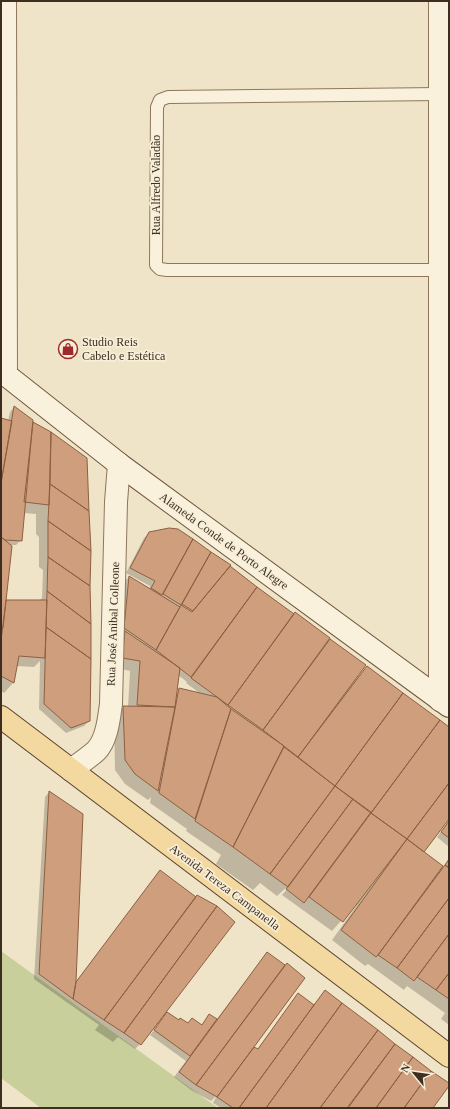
<svg xmlns="http://www.w3.org/2000/svg" width="450" height="1109" viewBox="0 0 450 1109" font-family="'Times New Roman',serif">
<style>
.green{fill:#c9cf9b}
.shadow{fill:#0003;fill-rule:evenodd}
.building{fill:#cf9f7d;stroke:#8d5f41}
.lines{fill:none;stroke-linecap:round;stroke-linejoin:round}
.lane-casing{stroke:#8d765c;stroke-width:14}
.street-casing{stroke:#8d765c;stroke-width:24}
.secondary-casing{stroke:#6f573f;stroke-width:24}
.primary-casing{stroke:#5b4430;stroke-width:24}
.lane{stroke:#faf1dc;stroke-width:12}
.street{stroke:#faf1dc;stroke-width:22}
.secondary{stroke:#faf1dc;stroke-width:22}
.primary{stroke:#f3d9a0;stroke-width:22}
.labels{text-anchor:middle;dominant-baseline:central;stroke-width:3.5;stroke-linejoin:round;paint-order:stroke}
.street-label{font-size:12px;fill:#3d2e20;stroke:#f7eed8}
.poi-label{font-size:12px;fill:#3d2e20;stroke:#f7eed8;text-anchor:start}
</style>
<rect width="100%" height="100%" fill="#f0e4c8"/>
<!-- green -->
<path class="green" d="M1 951 218 1108H41L1 1078Z"/>
<!-- shadow -->
<path class="shadow" d="M14 407 31 425 33 423 50 433 86 459 89 586V721L84 726 66 733 39 709 40 661 34 667 16 666 13 683 4 693 1 691V419L8 421 10 412ZM46 480 79 503V505L45 482ZM24 513 36 514V534L39 537V567L43 570 42 598 39 601 5 603 11 545H16L21 540Z
M177 530 230 565 228 567 294 615 323 647 330 640 355 680 367 667 449 728V817L422 852 443 867 449 859V1025L441 1019 445 1013 407 986 404 990 368 964 365 966 332 940 357 905 356 904 332 931 282 895 288 888 287 887 277 896 260 883 253 890 216 864 221 855 186 831 187 829 150 803 151 797 148 800 125 784 115 770 114 716 124 707H128L130 671 113 667 124 582 129 577 149 589 150 586 126 573 144 538 149 533ZM178 675 187 682 186 683 202 695 180 690 175 694Z
M49 792 75 983 160 871 195 898 140 1044 135 1049 118 1037 113 1042 95 1030 99 1025 34 979 45 797Z
M449 821V847L437 837Z
M267 953 285 966 287 964 253 1047 257 1050 294 999 313 1005 325 992 449 1084 431 1108H221L213 1103 217 1095 211 1101 191 1090 174 1077 186 1061 150 1035 168 1013 179 1021 187 1024 201 1026 210 1015 216 1020Z"/>
<!-- building -->
<path class="building" d="M14 406 33 420 22 541 5 540 1 537V483Z
M1 418 12 421 1 483Z
M33 422 51 432 49 505 24 502Z
M51 432 87 458 89 511 50 484Z
M50 484 89 511 91 551 48 521Z
M48 521 91 551 90 586 48 557Z
M169 528 178 529 193 539 162 595 151 588 155 581 130 568 149 532Z
M1 537 12 546 3 628H1Z
M193 539 211 552 181 605 163 594Z
M211 552 231 565 193 611 182 604Z
M48 557 90 586 91 624 47 591Z
M230 566 257 587 191 677 156 650 181 605 192 612Z
M129 576 180 607 156 650 124 628Z
M257 587 294 614 228 705 191 678Z
M47 591 91 624V659L46 627Z
M6 600H47L45 658 19 656 14 683 1 676V641Z
M295 612 330 638 263 730 228 705Z
M46 627 91 659 90 721 71 728 44 704Z
M125 631 180 668 175 707 137 705 140 661 122 658Z
M330 639 366 665 298 757 263 730Z
M367 666 403 693 335 786 298 757Z
M179 688 217 697 231 709 195 819 159 793Z
M403 693 440 720 371 813 335 786Z
M123 706 175 707 158 791 135 774 125 760Z
M231 709 284 746 233 847 195 821Z
M440 720 449 727V783L407 839 371 813Z
M284 747 335 786 270 874 233 847Z
M449 783V819L424 852 407 839Z
M335 786 353 799 288 887 270 874Z
M49 791 83 814 76 982 73 999 39 974Z
M353 799 371 812 304 903 286 889Z
M371 813 407 839 343 922 309 897Z
M449 821V838L441 832Z
M407 839 443 866 378 955 376 957 341 930Z
M449 859V868L445 865Z
M445 865 449 868V898L397 968 378 955Z
M160 870 196 897 104 1020 73 999 76 982Z
M197 895 217 906 124 1033 104 1020Z
M449 898V934L414 981 397 968Z
M217 906 235 922 141 1045 124 1033Z
M449 934V973L436 990 417 977Z
M267 952 285 965 196 1085 179 1072Z
M287 963 305 978 217 1097 196 1085Z
M449 973V999L436 990Z
M325 990 342 1003 266 1108H239Z
M298 993 314 1005 239 1108H233L217 1097 254 1047 258 1049Z
M342 1003 378 1030 320 1108H266Z
M167 1012 179 1020 180 1018 188 1023 192 1018 202 1025 209 1014 217 1019 190 1056 154 1030Z
M378 1030 395 1044 347 1108H320Z
M395 1044 413 1057 376 1108H348Z
M413 1057 431 1071 404 1108H376Z
M431 1071 449 1083V1086L433 1108H404Z"/>
<g class="lines">
<defs>
<path id="lane" d="M440 94 168 97 160 100 157 107 156 265 160 269 167 270H441"/>
<path id="street" d="M5 1 6 375
M440 1V700
M71 770C79 764 88 758 96 751 107 740 109 718 111 704L116 502 119 464"/>
<path id="secondary" d="M1 371 119 464 449 706"/>
<path id="primary" d="M1 717 449 1056"/>
</defs>
<!-- lane casing -->
<use href="#lane" class="lane-casing"/>
<!-- street casing -->
<use href="#street" class="street-casing"/>
<!-- secondary casing -->
<use href="#secondary" class="secondary-casing"/>
<!-- primary casing -->
<use href="#primary" class="primary-casing"/>
<!-- lane -->
<use href="#lane" class="lane"/>
<!-- street -->
<use href="#street" class="street"/>
<!-- secondary -->
<use href="#secondary" class="secondary"/>
<!-- primary -->
<use href="#primary" class="primary"/>
</g>
<!-- icons -->
<defs>
<symbol id="shop-ring" viewBox="-11 -11 22 22"><circle r="9.5" fill="#f7eed8" stroke="#9e2a2b" stroke-width="1.5"/><path d="M-5-2.5h2.3a2.7 3.5 0 0 1 5.4 0H5L5.5 6h-11ZM-1.5-2.5h3a1.5 2.3 0 0 0-3 0Z" fill="#9e2a2b"/></symbol>
</defs>
<g fill-rule="evenodd">
<use href="#shop-ring" x="57" y="338" width="22" height="22"/>
</g>
<g class="labels">
<!-- street labels -->
<g class="street-label">
<text transform="translate(156 185) rotate(-90)">Rua Alfredo Valadão</text>
<text transform="translate(224 541) rotate(36)">Alameda Conde de Porto Alegre</text>
<text transform="translate(113 624) rotate(-88)">Rua José Anibal Colleone</text>
<text transform="translate(225 887) rotate(37)">Avenida Tereza Campanella</text>
</g>
<!-- poi labels -->
<g class="poi-label">
<text x="82" y="342">Studio Reis<tspan x="82" dy="14">Cabelo e Estética</tspan></text>
</g>
</g>
<!-- border -->
<rect width="450" height="1109" fill="none" stroke="#3d2e20" stroke-width="4"/>
<!-- north arrow -->
<g transform="translate(414 1073) rotate(299)" stroke="#f7eed8" stroke-width="3" paint-order="stroke">
<path d="M0-3L7 15L0 10L-7 15Z" fill="#3d2e20"/>
<text y="-6" font-size="11" font-weight="bold" text-anchor="middle" fill="#3d2e20">N</text>
</g>
</svg>
